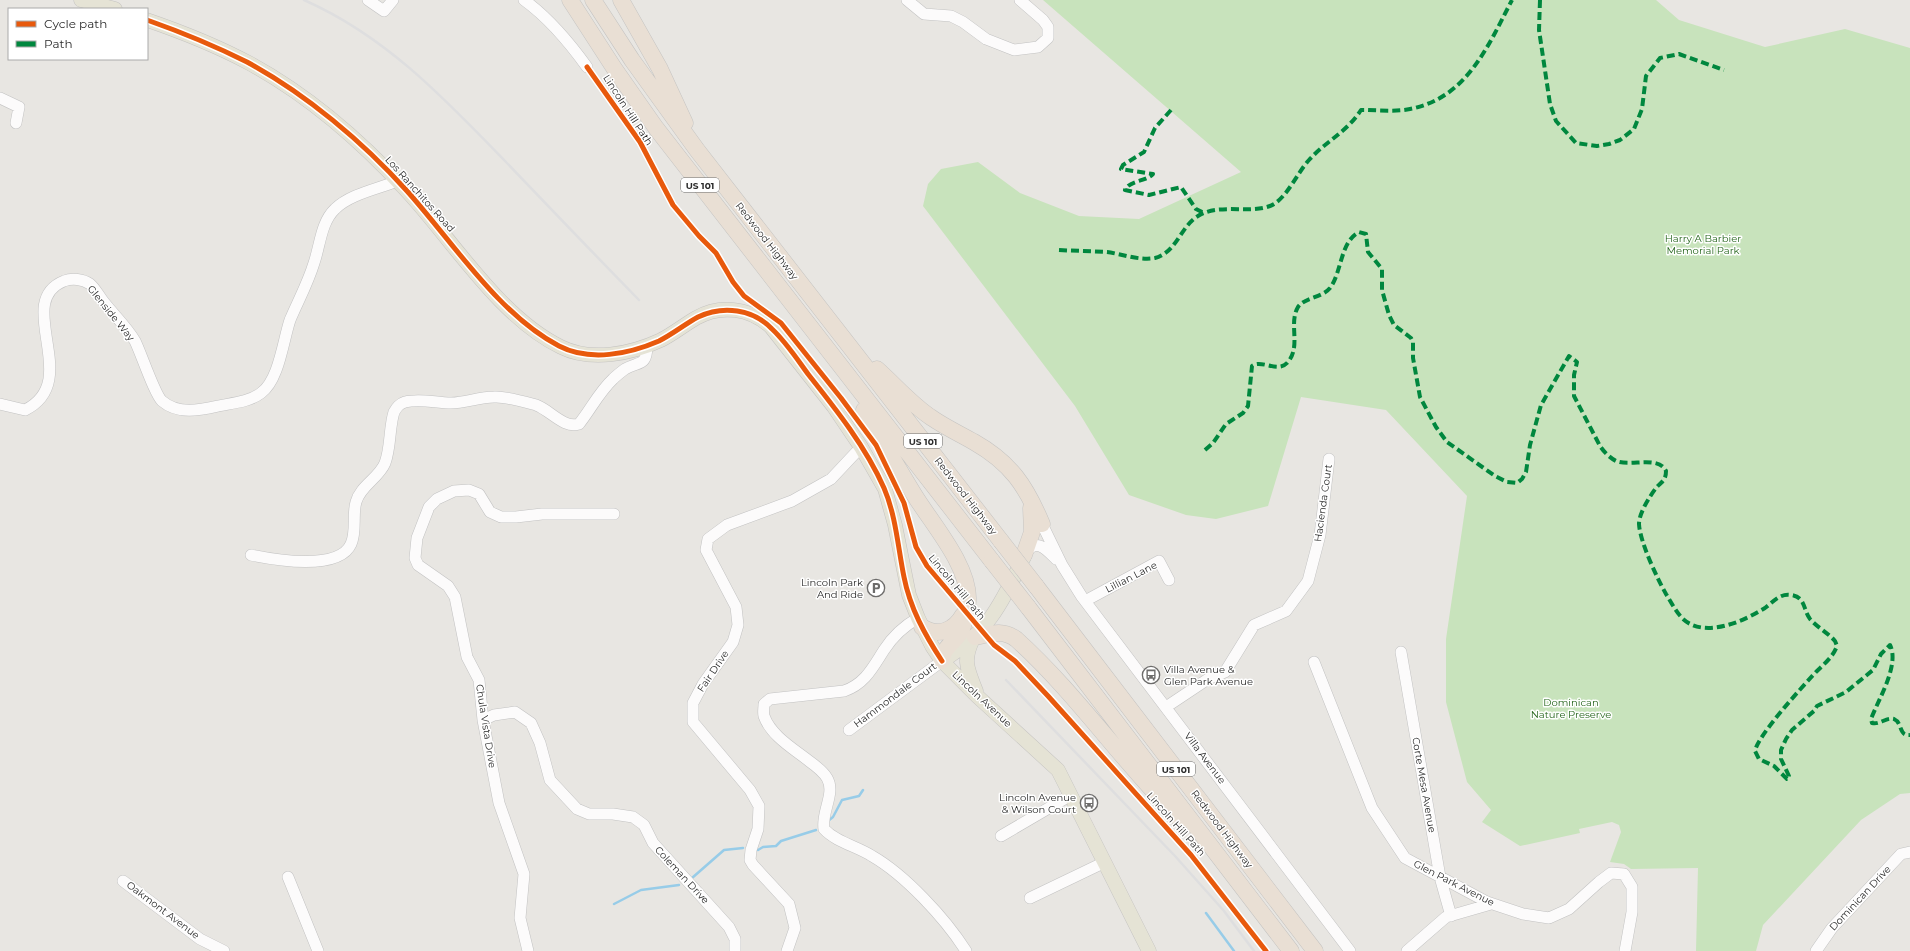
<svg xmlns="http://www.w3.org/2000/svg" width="1910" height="951" viewBox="0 0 1910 951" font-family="Montserrat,sans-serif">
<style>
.green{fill:#c8e3bc}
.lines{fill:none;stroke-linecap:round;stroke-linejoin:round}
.stream{stroke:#97cce8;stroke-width:2.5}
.minor-casing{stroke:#c2c2c2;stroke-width:12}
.major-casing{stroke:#c5c4c2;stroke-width:15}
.highway-casing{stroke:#c5c4c2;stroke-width:17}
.minor{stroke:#fcfbfb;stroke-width:11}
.major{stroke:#e5e3d5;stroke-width:14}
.highway{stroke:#e9dfd4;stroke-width:16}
.rail{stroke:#dededf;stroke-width:2.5}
.highway-bridge-casing{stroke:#c5c4c2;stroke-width:17;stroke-linecap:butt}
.highway-bridge{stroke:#e9dfd4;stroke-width:16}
.quiet{stroke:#00873e;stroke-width:4;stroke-dasharray:8 4;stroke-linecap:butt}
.cycleway-casing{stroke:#fff;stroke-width:8}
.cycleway{stroke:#e8590c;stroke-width:5}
.labels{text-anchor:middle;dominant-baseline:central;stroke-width:3;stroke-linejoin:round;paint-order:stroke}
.shield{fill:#fff;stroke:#6b6b6b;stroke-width:1}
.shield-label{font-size:9px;font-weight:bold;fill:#2b2b2b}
.street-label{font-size:10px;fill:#2b2b2b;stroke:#fff}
.park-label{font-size:10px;fill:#26661d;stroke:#fff}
.poi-label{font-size:10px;fill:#2b2b2b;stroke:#fff;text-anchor:end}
</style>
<rect width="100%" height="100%" fill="#e8e6e2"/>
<!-- green -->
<path class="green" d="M1043 0H1656L1679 20 1765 47 1845 29 1910 48V793L1900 794 1861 820 1763 925 1756 951H1696L1698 868 1631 869 1624 864 1610 862 1621 832 1619 825 1612 822 1579 829 1580 833 1520 846 1482 822 1491 810 1467 782 1446 702V639L1467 496 1386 410 1301 397 1268 506 1216 519 1186 515 1129 495 1075 406 923 206 928 184 941 169 978 162 1020 193 1079 216 1139 219 1241 172Z"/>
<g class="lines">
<!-- stream -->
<path class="stream" d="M828 821 833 817 842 800 859 796 863 790
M758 850 763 847 776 846 781 841 816 830
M692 878 724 850 743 848
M614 904 641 890 679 885
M1206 913 1234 951"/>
<defs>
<path id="minor" d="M368 0 384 11 393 0
M524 0C549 18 569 42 587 67
M907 0 924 14 951 16 963 22 986 39 1014 50 1038 47 1048 38V27L1043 20 1020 0
M0 98 19 107 16 123
M0 404 25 410C84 381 12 302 64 281 72 278 83 279 90 284 95 288 99 296 103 301 113 314 127 327 135 341 141 353 155 395 162 401 178 415 200 410 218 406 233 403 249 402 261 393 279 380 283 341 290 320 298 301 308 283 314 263 320 246 321 222 335 209 350 194 378 189 397 181
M1042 524 1062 565 1082 597 1350 951
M1025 554C1036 537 1046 549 1056 559
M251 555C275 560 339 571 351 544 357 531 352 515 356 502 360 486 379 478 385 463 391 447 389 428 394 412 397 407 399 404 405 402 420 398 436 403 451 403 465 403 479 397 494 397 505 396 525 402 536 405 550 410 564 429 579 424 591 409 599 392 613 379 616 376 621 372 625 369 639 361 647 367 647 345
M1085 601 1159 561 1169 580
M918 618C904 626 893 636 884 650 873 667 865 684 844 691L770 699 764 704C764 708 763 713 764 716 771 736 794 749 809 761 816 766 823 771 827 778 836 793 821 812 824 829 836 842 856 846 872 856 905 875 945 918 966 951
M1401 652 1440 877 1451 916
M1314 662 1372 808 1405 858 1487 902 1523 914 1549 918 1569 909 1599 882 1611 873 1624 874 1632 887V912L1625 951
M1166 707 1208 679 1225 672 1254 625 1286 611 1308 581 1320 535 1329 459
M483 720 494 715 515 712 531 723 540 743 550 780 577 809 589 814H613L633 817 644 825 653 843 729 927 735 939V951
M849 730 942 661
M1001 836 1071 795
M288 877 318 951
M123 881 200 939 224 951
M1030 898 1105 862
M528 951 520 918 524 874 499 803 483 720 479 680 467 657 455 597 448 586 418 565 415 558 417 538 429 507 437 499 454 491 469 490 479 494 490 512 501 517H516L542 514H614
M787 951 795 928 789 904 753 865 750 860 751 850 758 829 759 806 750 790 693 722V703L703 684 733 642 738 625 736 607 706 550 708 539 727 525 792 501 831 479 861 447
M1407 951 1446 917 1491 904
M1816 951 1832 928 1901 854 1910 852"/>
<path id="major" d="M81 0 115 9
M147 20C182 32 217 46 249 63 308 95 361 141 406 190 452 239 499 317 561 347 591 362 631 354 661 340 673 334 684 325 696 318 721 304 750 308 771 327L834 407 861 447 885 489 895 525 909 595 918 618 932 646 942 661 977 696 1058 770 1149 951
M973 639C962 661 968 670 976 691
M942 661C989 632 1001 604 1024 557"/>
<path id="highway" d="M570 0 614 68 656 128 992 561
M593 0 632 60 697 150 1001 541
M621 0 660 69 685 123
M877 369C895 385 912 405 932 418 945 427 960 434 974 442 1011 463 1026 486 1042 524
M864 410C881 439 898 468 915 496 933 525 970 567 968 601 967 612 965 624 960 633 954 643 942 648 942 661
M1024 555 1032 532 1031 508
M1036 586 1315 951
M1028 607 1291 951
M922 627C938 637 954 631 963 615
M975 637C990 634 1002 629 1016 639 1077 694 1123 763 1181 820"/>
</defs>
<!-- minor casing -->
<use href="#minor" class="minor-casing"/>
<!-- major casing -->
<use href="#major" class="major-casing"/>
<!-- highway casing -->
<use href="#highway" class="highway-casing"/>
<!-- minor -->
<use href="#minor" class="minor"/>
<!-- major -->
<use href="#major" class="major"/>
<!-- highway -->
<use href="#highway" class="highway"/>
<!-- rail -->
<path class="rail" d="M304 0C386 36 445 99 506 162 550 208 594 254 639 300
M1006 680 1175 856 1224 911 1254 951"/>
<defs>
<path id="highway-bridge" d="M1001 541 1036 586
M992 561 1028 607"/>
</defs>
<!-- highway-bridge casing -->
<use href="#highway-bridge" class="highway-bridge-casing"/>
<!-- highway-bridge -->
<use href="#highway-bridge" class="highway-bridge"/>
<!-- quiet -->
<path class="quiet" d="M1540 0 1539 30 1550 104 1556 121 1576 143 1597 146 1609 144 1620 140 1634 129 1642 109 1646 76 1660 58 1679 54 1724 70
M1171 110 1155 128 1144 152 1123 165 1121 169 1153 174C1145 182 1130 180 1125 190L1149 195 1181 187 1196 209 1204 213
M1059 250C1075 251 1091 251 1107 252 1122 254 1140 261 1155 258 1176 253 1181 226 1198 216 1219 203 1248 214 1270 206 1286 200 1297 173 1309 160 1326 141 1346 133 1361 110 1377 110 1395 112 1410 109 1467 98 1488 46 1512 0
M1205 450 1213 443 1226 424 1243 413 1248 406 1252 366C1261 359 1278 373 1287 363 1302 347 1288 324 1298 307 1305 297 1322 298 1330 288 1342 272 1340 242 1359 232L1366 234 1368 252 1382 269V290L1389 315 1394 325 1411 338 1413 342V358L1420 397 1436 427 1447 442 1495 476 1507 482 1517 483 1522 479 1526 472 1530 445 1541 405 1569 356 1577 362 1574 375V396L1600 446C1604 452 1610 458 1616 461 1631 467 1658 455 1666 471 1666 481 1661 482 1656 488 1650 496 1639 513 1639 524 1640 542 1657 578 1666 594 1671 602 1676 612 1683 619 1705 639 1744 621 1765 608 1773 602 1780 593 1791 595 1806 597 1803 610 1810 619 1817 627 1828 633 1835 641L1837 646C1833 657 1824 664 1816 672 1803 686 1758 735 1755 751L1759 759 1774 766 1787 779H1789V776L1781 759V750L1786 739 1792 730 1814 711 1817 706 1846 692 1873 670 1881 654 1890 645C1900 665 1878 700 1871 719L1872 723C1880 725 1886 717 1894 719 1903 723 1898 736 1910 735"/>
<defs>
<path id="cycleway" d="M147 20C181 32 215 46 247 62 306 94 363 142 407 191 452 241 499 315 559 346 590 362 629 354 659 341 673 334 685 324 698 317 723 305 753 309 772 329 786 342 797 359 808 374 835 408 866 447 884 488 896 516 898 548 904 577 910 608 925 635 942 661
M587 67 640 142 673 205 699 236 716 253 733 282 744 296 781 323 841 398 876 445 904 503 916 547 927 566 994 645 1015 661 1048 696 1191 855 1266 951"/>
</defs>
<!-- cycleway casing -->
<use href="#cycleway" class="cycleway-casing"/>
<!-- cycleway -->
<use href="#cycleway" class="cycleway"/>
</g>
<!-- icons -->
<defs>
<symbol id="parking-ring" viewBox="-11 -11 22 22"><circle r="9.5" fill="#fff" stroke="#6d6c6b" stroke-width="1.5"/><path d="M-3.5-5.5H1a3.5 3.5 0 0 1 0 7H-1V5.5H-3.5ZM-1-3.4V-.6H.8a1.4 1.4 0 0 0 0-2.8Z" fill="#6d6c6b"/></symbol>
<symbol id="bus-ring" viewBox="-11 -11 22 22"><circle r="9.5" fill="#fff" stroke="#6d6c6b" stroke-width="1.5"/><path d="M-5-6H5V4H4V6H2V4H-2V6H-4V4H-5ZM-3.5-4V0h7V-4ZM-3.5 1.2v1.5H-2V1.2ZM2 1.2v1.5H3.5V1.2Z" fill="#6d6c6b"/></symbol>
</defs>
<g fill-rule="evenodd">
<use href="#parking-ring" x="866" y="578" width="20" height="20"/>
<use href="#bus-ring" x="1141" y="665" width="20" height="20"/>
<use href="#bus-ring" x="1079" y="793" width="20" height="20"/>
</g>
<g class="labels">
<!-- shield labels -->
<g class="shield">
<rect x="681" y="178" width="38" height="14" rx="3"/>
<rect x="904" y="434" width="38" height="14" rx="3"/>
<rect x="1157" y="762" width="38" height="14" rx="3"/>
</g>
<g class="shield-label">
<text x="700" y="185">US 101</text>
<text x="923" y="441">US 101</text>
<text x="1176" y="769">US 101</text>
</g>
<!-- street labels -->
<g class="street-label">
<text transform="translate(628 110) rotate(57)">Lincoln Hill Path</text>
<text transform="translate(420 194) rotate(48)">Los Ranchitos Road</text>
<text transform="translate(767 241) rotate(52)">Redwood Highway</text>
<text transform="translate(111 313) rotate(51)">Glenside Way</text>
<text transform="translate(966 496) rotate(52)">Redwood Highway</text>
<text transform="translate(1323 503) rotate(-82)">Hacienda Court</text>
<text transform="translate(1131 577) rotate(-27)">Lillian Lane</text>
<text transform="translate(957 587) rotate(50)">Lincoln Hill Path</text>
<text transform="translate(713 671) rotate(-56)">Fair Drive</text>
<text transform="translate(895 695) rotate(-37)">Hammondale Court</text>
<text transform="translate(982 699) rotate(43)">Lincoln Avenue</text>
<text transform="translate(486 726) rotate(81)">Chula Vista Drive</text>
<text transform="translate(1205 758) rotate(53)">Villa Avenue</text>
<text transform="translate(1424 785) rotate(80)">Corte Mesa Avenue</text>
<text transform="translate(1176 824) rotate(48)">Lincoln Hill Path</text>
<text transform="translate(1222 829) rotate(53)">Redwood Highway</text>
<text transform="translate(682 875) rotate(47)">Coleman Drive</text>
<text transform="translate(1454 883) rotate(27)">Glen Park Avenue</text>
<text transform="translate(1860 898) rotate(-47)">Dominican Drive</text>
<text transform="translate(163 910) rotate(37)">Oakmont Avenue</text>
</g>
<!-- park labels -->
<g class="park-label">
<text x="1703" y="238">Harry A Barbier<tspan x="1703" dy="12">Memorial Park</tspan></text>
<text x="1571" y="702">Dominican<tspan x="1571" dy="12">Nature Preserve</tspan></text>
</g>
<!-- poi labels -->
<g class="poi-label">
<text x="863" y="582">Lincoln Park<tspan x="863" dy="12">And Ride</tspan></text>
<text x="1164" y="669" text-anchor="start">Villa Avenue &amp;<tspan x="1164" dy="12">Glen Park Avenue</tspan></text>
<text x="1076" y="797">Lincoln Avenue<tspan x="1076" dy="12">&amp; Wilson Court</tspan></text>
</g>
</g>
<!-- legend -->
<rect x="8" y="8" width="140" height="52" fill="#ffffff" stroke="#aaaaaa"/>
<rect x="16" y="21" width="20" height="6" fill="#e8590c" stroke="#aaaaaa"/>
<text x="44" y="28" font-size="12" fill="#2b2b2b">Cycle path</text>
<rect x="16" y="41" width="20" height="6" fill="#00873e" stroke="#aaaaaa"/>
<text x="44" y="48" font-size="12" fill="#2b2b2b">Path</text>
</svg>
